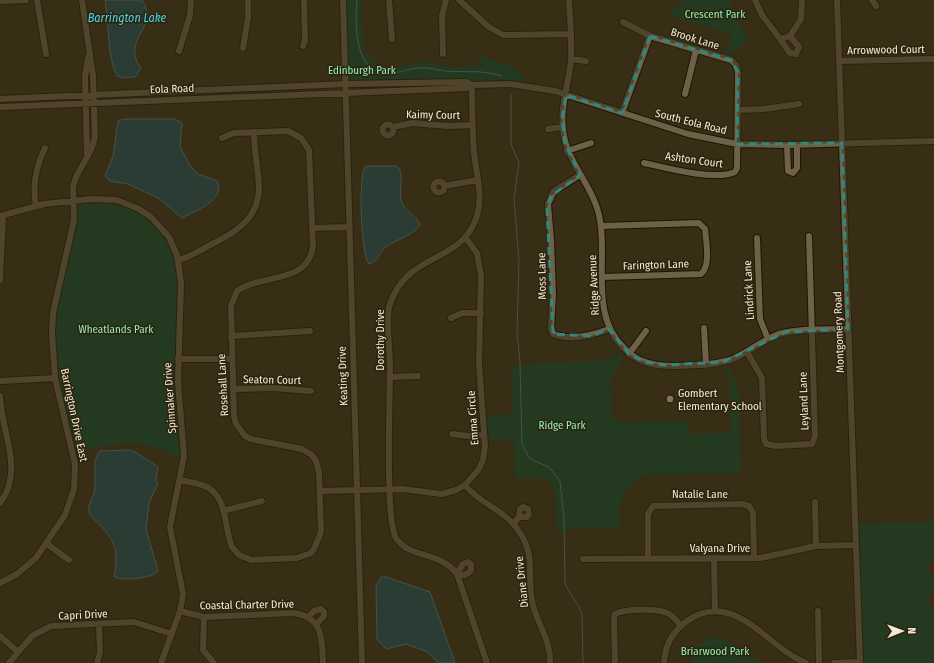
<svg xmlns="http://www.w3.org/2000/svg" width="934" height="663" viewBox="0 0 934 663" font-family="'Fira Sans Condensed',sans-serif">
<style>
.green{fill:#0b472e}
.water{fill:#1a4f57;stroke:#5b7e7f}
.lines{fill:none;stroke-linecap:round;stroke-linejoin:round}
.stream{stroke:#5b7e7f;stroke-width:1}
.minor-casing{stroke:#1f1501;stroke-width:8}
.minor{stroke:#6d6148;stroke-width:6}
.marked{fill:none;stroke:#31887f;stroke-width:3;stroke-dasharray:8 5;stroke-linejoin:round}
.education-dot{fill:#8d6e63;stroke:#2e230b;stroke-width:1.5}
.labels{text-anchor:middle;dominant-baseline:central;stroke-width:3;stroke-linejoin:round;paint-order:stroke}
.park-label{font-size:11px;fill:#89f1bc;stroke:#2e230b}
.street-label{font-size:11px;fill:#f2ebdd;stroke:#2e230b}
.poi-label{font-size:11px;fill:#f2ebdd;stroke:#2e230b;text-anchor:start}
.water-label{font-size:12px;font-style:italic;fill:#45d7ed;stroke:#2e230b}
</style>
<rect width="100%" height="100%" fill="#382d15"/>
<!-- green -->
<path class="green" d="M346 0H361L364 51 379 66 395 68 423 61 448 67 482 66 478 60 479 53 489 59 515 68 524 76V82L349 83Z
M684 0H730L733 16 749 39 734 50 732 56 726 54 731 33 671 16 670 12Z
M312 88 275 92 124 99 163 94Z
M92 204C112 203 130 207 146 219 192 253 174 312 175 361 175 394 181 426 181 458 170 454 160 448 149 446 125 440 98 448 75 452L57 374 55 331 56 318 77 223V209L80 205Z
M622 354 624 356 610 381 612 417 620 422 687 421 688 434 731 433 729 382 725 367 729 366 739 394 741 473 645 475 628 487 619 505 620 527 577 528 558 534 555 487 545 478H515L514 439 489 440 486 416 513 414 511 367C525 365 538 363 552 363 576 361 600 365 622 354Z
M934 522V560L925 566 934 577V591L925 600 934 611V663H863L859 524Z
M711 637 726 639 761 663H691L696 648Z"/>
<!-- water -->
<path class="water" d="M105 0H142C158 23 132 34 135 54 135 59 139 65 141 69L135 77 123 78 117 76C106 54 110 25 105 0Z
M175 119 182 123 180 147 191 167 198 174 217 181C227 200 194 211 182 218L158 198 128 184 110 181 105 176 113 156 118 121 124 119Z
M368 166H395L399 168C404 177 398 192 402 203 406 212 417 216 420 225 412 236 398 239 387 246 380 251 378 262 369 264 361 255 358 178 365 167Z
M132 450 158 467 156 480 158 483 149 503 146 529 158 571C154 578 120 582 114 576 118 553 117 543 100 525 97 522 91 518 90 514 86 507 92 500 94 493 98 479 90 464 100 451Z
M381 577H386L430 592 455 663H438L428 652 406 644 386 649 377 639 376 586Z"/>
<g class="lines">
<!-- stream -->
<path class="stream" d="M357 0C355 23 354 70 384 73 396 75 408 68 420 68 428 67 436 70 445 71 467 73 479 69 502 76
M511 94V144L519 163 514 198 519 261 517 332 520 364 522 444 530 459 549 467 560 481 564 519 565 582C568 594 578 602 582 614L583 663"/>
<defs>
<path id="minor" d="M37 0 46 54
M343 0 362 663
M389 0 392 39
M459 0 489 27 503 35 570 34
M569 0C570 20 572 41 571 60 569 83 560 106 563 129 566 161 590 182 598 211 610 256 587 314 625 349 633 358 645 363 657 365 676 367 720 366 737 357 751 350 764 339 779 334 801 328 826 330 848 329
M755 0 762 15 780 39 790 36
M837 0 860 663
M872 0 876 6
M0 1 26 0
M623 22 650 36 731 60 736 65 738 72 737 168 735 172C715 181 666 168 644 163
M790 36 801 19 802 0
M780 39 790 53 796 54 799 47 790 36
M303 46 305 41 304 0
M243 48 248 18V0
M179 51 190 15 191 0
M443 54 442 16 446 0
M571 59 586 61
M839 61 934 59
M472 85C472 107 472 130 474 152 476 174 484 197 476 219 459 265 406 251 389 307 386 327 390 347 390 368 390 397 385 520 396 538 411 560 439 550 457 574L487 663
M685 94 696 50
M0 99 345 84 466 82 472 85 510 84 555 91 688 134 737 144 787 145 934 141
M0 107 467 88 472 85
M738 110 764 109 799 104
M622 113 650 36
M382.5 130a5.5 5.5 0 1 1 11 0a5.5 5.5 0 1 1-11 0Z
M393 127 412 123 448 126 473 125
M548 129 562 127
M787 145 788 171 793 173 797 168V145
M567 151 591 143
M87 154 85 77 88 57
M580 175 554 191 548 204 551 240 553 295 551 328 553 334C570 341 593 335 609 329
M433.5 187a5.5 5.5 0 1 1 11 0a5.5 5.5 0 1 1-11 0Z
M444 186 478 180
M36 206C32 185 36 166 45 148
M0 216 44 204 91 199 117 200 139 209 151 217 169 237 177 255 181 283 178 382 184 456 170 527 183 594 180 611 161 663
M601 226 699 223 705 229C706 241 711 266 701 274L602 277
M312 228 349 227
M757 238 760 319 768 339
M179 260C192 256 202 249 214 243 238 231 259 217 259 187 258 169 254 150 254 132
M0 280 3 216
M451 318 462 313H481
M704 328 706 364
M231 336 310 331
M747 352 762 378 764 438 766 444 776 446 812 444 815 436 809 236
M629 354 646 331
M178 359H232
M390 377 418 376
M0 381 55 378
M233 389 273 388 311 391
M0 396C1 432 25 470 0 503
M452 434 469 436 484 435
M180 480C189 482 199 483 207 487 228 498 224 528 232 547L239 555 251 560 297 558 311 553 314 549 321 532 319 472 316 461 312 455 302 449 251 439 245 436 236 424 234 416 231 306 237 291C262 273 308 285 313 246L309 150 301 138 288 131 234 133 222 138
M465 485C480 504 502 509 515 526 539 556 525 573 533 605 538 625 551 641 550 663
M320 491 402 489 442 494 456 490 465 485 479 469 483 460 485 446 479 364 481 276 477 253 465 237
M815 502 816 546
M223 511 262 501
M513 524 519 517H527L529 514 528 509 523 507 520 509 519 517
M47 544 69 560
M648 558V514L653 506 742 504 749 506 753 513 754 558
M714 558 715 611
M583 559 760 558 816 546 856 545
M468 562 471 564V571L465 575 457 574 463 564Z
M0 583 17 574 36 558 65 515 74 489 75 464 55 378 52 333 53 313 74 220 73 187 76 177 91 150 95 137 93 76 82 0
M180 611 204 617 293 613C323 617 322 638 323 663
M818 611 819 663
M204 617 203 650 214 663
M308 617 314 611 321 609 324 612V616L316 625
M0 636 18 652
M9 663 32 636 51 626 134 622 172 634
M97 663 100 653 99 624
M615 663 614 618 615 614C624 609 657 608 667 613 673 615 677 621 681 626
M664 663C665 646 673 631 687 621 735 588 767 648 806 663
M834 663 859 662"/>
</defs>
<!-- minor casing -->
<use href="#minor" class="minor-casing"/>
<!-- minor -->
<use href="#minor" class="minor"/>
</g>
<!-- marked area -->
<path d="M0 0H934V663H0ZM650 36 731 60 738 72 737 144 842 143 848 329 786 332 723 362 665 365 645 362 629 354 609 329 591 336 553 334 547 207 551 196 580 175 565 143 562 119 566 95 622 113Z" fill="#382d15" fill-opacity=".55" fill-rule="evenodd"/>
<path class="marked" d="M650 36 731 60 738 72 737 144 842 143 848 329 786 332 723 362 665 365 645 362 629 354 609 329 591 336 553 334 547 207 551 196 580 175 565 143 562 119 566 95 622 113Z"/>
<!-- markers -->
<circle class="education-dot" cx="670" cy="399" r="4"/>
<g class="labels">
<!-- park labels -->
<g class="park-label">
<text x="715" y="14">Crescent Park</text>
<text x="362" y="70">Edinburgh Park</text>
<text x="116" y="329">Wheatlands Park</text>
<text x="562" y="425">Ridge Park</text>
<text x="715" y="651">Briarwood Park</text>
</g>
<!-- street labels -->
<g class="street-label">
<text transform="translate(695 39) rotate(17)">Brook Lane</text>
<text transform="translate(886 50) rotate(-1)">Arrowwood Court</text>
<text transform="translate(172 89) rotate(-2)">Eola Road</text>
<text transform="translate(433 115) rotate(1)">Kaimy Court</text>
<text transform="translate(691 122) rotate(14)">South Eola Road</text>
<text transform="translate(694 160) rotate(8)">Ashton Court</text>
<text transform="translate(656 265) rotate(-2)">Farington Lane</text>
<text transform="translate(542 276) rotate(-91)">Moss Lane</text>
<text transform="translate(594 285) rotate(-93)">Ridge Avenue</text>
<text transform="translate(749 290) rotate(-93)">Lindrick Lane</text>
<text transform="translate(839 332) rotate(-92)">Montgomery Road</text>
<text transform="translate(380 340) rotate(-90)">Dorothy Drive</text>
<text transform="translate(343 376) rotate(-92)">Keating Drive</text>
<text transform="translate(272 380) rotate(1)">Seaton Court</text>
<text transform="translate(223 385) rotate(-93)">Rosehall Lane</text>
<text transform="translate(170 398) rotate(-94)">Spinnaker Drive</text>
<text transform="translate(804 401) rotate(-92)">Leyland Lane</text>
<text transform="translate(74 415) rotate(78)">Barrington Drive East</text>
<text transform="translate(473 418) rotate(-94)">Emma Circle</text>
<text x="700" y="494">Natalie Lane</text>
<text x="720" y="548">Valyana Drive</text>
<text transform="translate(522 582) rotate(-96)">Diane Drive</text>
<text transform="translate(247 605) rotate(-1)">Coastal Charter Drive</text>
<text transform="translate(83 615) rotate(-3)">Capri Drive</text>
</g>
<!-- poi labels -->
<g class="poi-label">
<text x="678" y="393">Gombert<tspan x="678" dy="13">Elementary School</tspan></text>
</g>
<!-- water labels -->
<g class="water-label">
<text x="127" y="18">Barrington Lake</text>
</g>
</g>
<!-- north arrow -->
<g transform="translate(902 631) rotate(89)" stroke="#2e230b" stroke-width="3" paint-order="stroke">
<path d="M0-3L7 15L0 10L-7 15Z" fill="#f2ebdd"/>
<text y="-6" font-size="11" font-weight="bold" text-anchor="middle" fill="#f2ebdd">N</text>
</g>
</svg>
